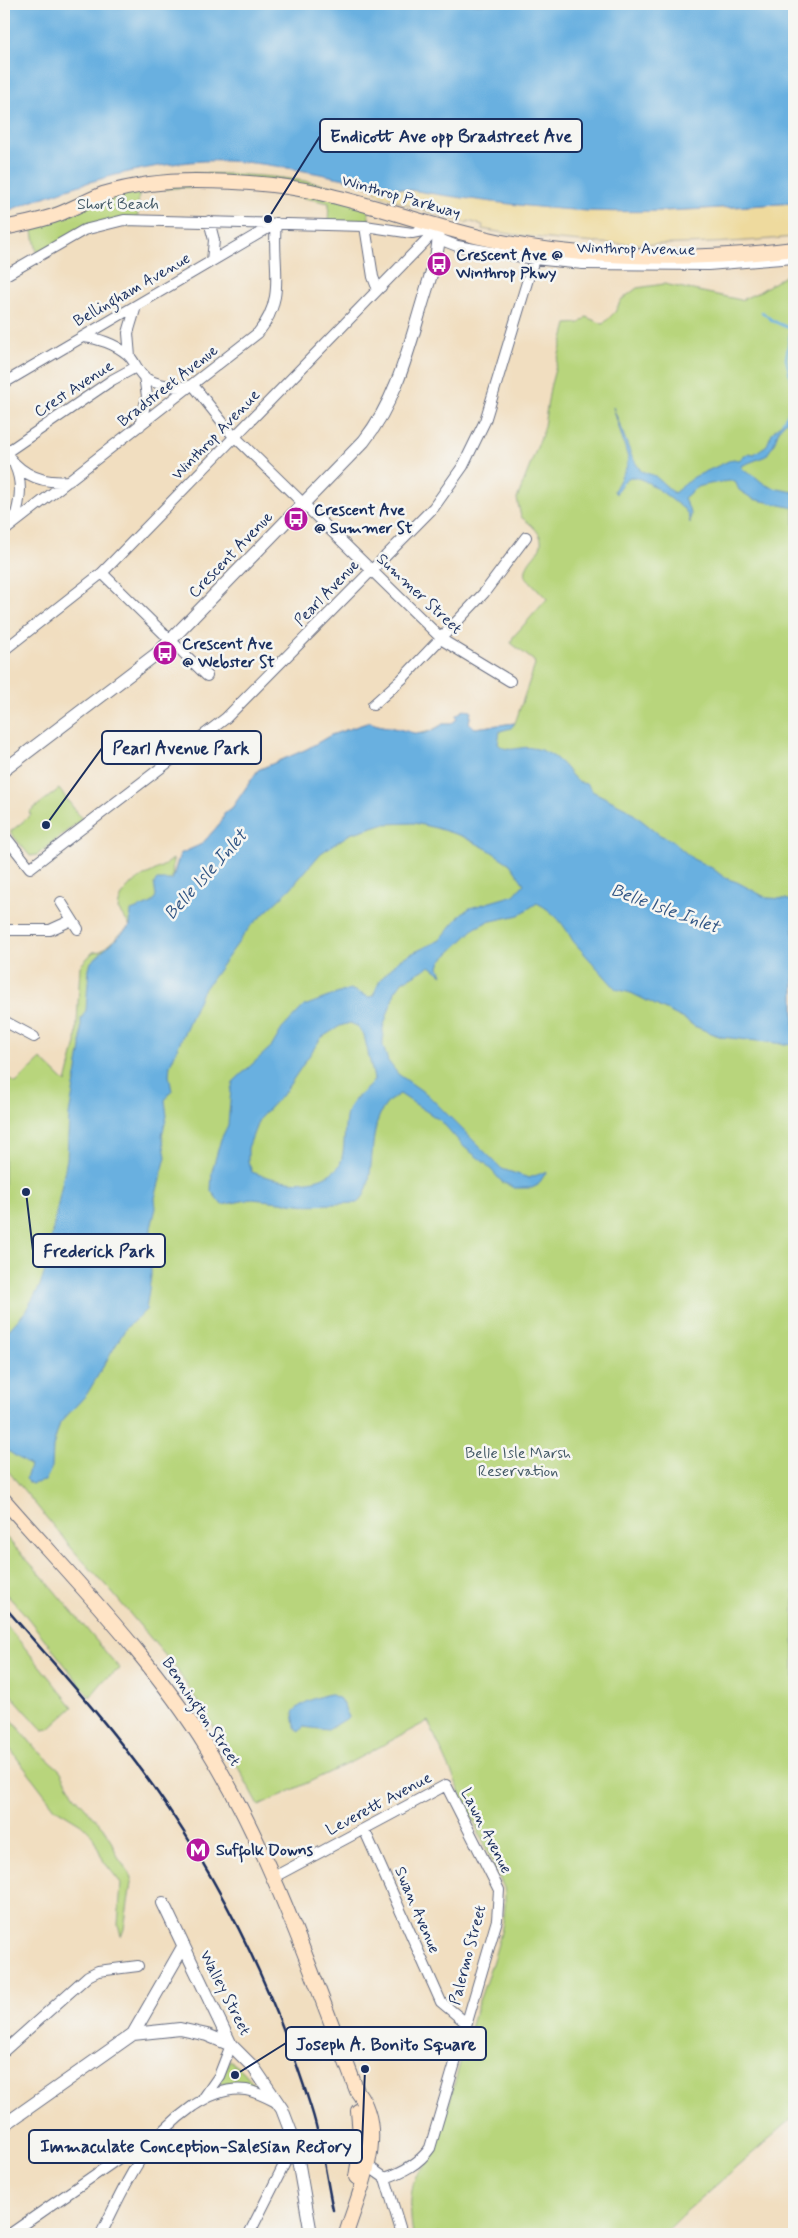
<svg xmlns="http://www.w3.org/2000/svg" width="798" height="2238" viewBox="0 0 798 2238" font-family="Mynerve,sans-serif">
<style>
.green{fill:#b8d57b;stroke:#6a826c}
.sand{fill:#eeda9e;stroke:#84847e}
.water{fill:#69b0e0;stroke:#42709f;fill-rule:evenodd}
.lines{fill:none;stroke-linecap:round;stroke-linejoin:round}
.stream{stroke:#69b0e0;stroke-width:2.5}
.minor-casing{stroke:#666c80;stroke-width:12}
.tertiary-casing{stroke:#666c80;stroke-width:14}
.secondary-casing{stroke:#666c80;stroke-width:16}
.minor{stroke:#fff;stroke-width:10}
.tertiary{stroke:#fff;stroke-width:12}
.secondary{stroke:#ffe4c6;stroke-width:14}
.rail{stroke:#1b2f5e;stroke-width:2.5}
.labels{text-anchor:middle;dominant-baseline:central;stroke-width:5;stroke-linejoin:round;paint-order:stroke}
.street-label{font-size:16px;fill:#1b2f5e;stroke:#f6f6f2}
.park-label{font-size:16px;fill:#425865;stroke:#f6f6f2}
.poi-label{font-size:16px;font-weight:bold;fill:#1b2f5e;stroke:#f6f6f2;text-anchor:start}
.water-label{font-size:18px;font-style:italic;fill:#325685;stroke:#f6f6f2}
.leader{fill:none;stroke:#1b2f5e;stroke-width:2}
.callout-dot{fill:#1b2f5e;stroke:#f6f6f2;stroke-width:2}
.callout{fill:#f6f6f2;stroke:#1b2f5e;stroke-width:2}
.callout-label{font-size:18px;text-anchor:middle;font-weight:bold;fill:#1b2f5e}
</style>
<rect width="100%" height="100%" fill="#f6f6f2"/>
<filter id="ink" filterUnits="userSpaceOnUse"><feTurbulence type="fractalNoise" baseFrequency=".02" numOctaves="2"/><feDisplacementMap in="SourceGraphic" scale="10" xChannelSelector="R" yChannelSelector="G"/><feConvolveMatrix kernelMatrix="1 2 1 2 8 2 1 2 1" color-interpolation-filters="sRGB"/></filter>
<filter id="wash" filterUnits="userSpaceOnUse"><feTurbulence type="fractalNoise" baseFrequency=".0096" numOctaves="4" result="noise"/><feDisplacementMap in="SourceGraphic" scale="20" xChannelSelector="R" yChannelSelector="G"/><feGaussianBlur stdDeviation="1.12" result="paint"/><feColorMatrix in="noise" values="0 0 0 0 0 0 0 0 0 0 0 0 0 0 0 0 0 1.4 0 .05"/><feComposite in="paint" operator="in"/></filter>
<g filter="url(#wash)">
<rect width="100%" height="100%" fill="#f1dec0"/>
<!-- green -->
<path class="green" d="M184 173C245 174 308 176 365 196L371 228 328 224 329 203C269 190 199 179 139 194L137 226 111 224 37 253 30 216 88 193Z
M794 270V2117L681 2216 663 2234H413C410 2217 409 2195 415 2178 417 2172 430 2162 435 2153 448 2111 458 2067 471 2025 482 1988 511 1925 504 1888L428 1721 353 1761 259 1806 227 1747 175 1667 109 1589 73 1550 4 1466V1076L16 1083 41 1059 66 1083 76 1043 80 966 93 952 101 951 130 926 118 909C121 879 154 875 173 859L172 878 180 854 202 844 222 821 224 814 232 808 258 770 307 749 331 735 370 722C377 726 385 726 393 728 398 728 403 732 408 733 422 735 432 731 443 724H451L457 719 456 715 464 710 471 711 469 723 475 728 515 723 535 665 534 661 511 643 513 637 547 599 526 577C521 553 566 549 521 517L517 499 543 432 550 388 567 324 580 323 586 317 603 324 615 312 621 300 637 288 664 284 741 300 759 292Z
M59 789 82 819 37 855 30 856 10 832 31 815 29 812Z
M4 1535 42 1576 120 1669 105 1679 90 1697 23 1612 4 1592Z
M4 1622 73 1707 49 1729 43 1730 39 1726 4 1687Z
M4 1710 36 1749 60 1770 74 1795 107 1832 119 1859 132 1877 124 1929 121 1937 118 1925 121 1883 104 1862 92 1835 81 1824 55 1808 4 1741Z
M229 2061 243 2071 256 2086 235 2082 219 2084Z"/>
<!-- sand -->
<path class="sand" d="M345 179C425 191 505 205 586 210 655 215 725 207 794 203V237C690 247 585 249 482 229L483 225 468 221 467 223 425 211 380 195 371 187Z"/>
<!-- water -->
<path class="water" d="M4 4H794V203C725 207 656 214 587 211 506 206 424 193 345 179 299 170 251 159 203 161 136 165 71 186 10 210H4Z
M794 405V413L780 428 773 446 766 456 741 466C745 474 751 473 757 478 768 489 779 489 794 492V508L753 499 739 490 735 481C730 480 701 485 696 488 692 490 688 495 684 498L691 513 690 523 688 515 684 509C671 500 647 477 631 477 626 477 618 489 616 494L614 491 627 466 628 458 613 407 632 457 641 471 655 476 674 493 694 477 733 459 739 460 749 453 754 454 767 445 772 433 788 416Z
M464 710 471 711 469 723 475 728 515 723 511 728 500 731 498 744C510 755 519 745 532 748 542 749 553 755 560 762 570 770 573 783 587 784L592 791 626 808 660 835 671 840 693 859 712 868 725 878 737 882 767 898 786 899 794 902V1045L721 1037 694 1026 684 1019 631 993 616 989 573 941C564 925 555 912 537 903L519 915 487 922 475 928 441 961 439 967 442 975 430 966 402 982 395 992 383 1028V1046L388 1061 398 1074 428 1095 502 1169 529 1178 547 1171 538 1185 532 1188H514L502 1182 485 1163 464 1147 441 1121 400 1094C358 1112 383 1186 357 1203L308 1205 252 1199 222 1205 211 1191 212 1171 221 1139 228 1125 231 1089 234 1081 272 1046 282 1029 304 1006 350 989 369 997 373 996 380 980 400 959 440 940 462 913 470 908 514 895 524 884 510 864 489 850 462 836 436 828 414 823 382 824 350 834 321 853 291 888 249 928 201 994 170 1065 169 1075 172 1091 165 1100 167 1116 162 1135 166 1157 155 1198 156 1208 151 1228V1276L146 1310 126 1328 87 1394 60 1423 53 1447 52 1467 45 1481 31 1484 26 1479 30 1466 8 1451V1446L4 1442V1335L25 1312 39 1288 44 1274 67 1159 69 1115 81 1047V1019L86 1010 89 969 91 962 130 926 131 911 152 903 156 896 154 883 157 880H172L180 854 202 844 222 821 224 814 232 808 258 770 307 749 331 735 370 722C377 726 385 726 393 728 417 732 419 740 443 724H451L457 719 456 715ZM350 1023 357 1026 364 1035 374 1079C370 1090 352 1096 347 1113 343 1129 346 1148 340 1165 319 1190 278 1182 252 1172L248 1161V1148L259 1119 284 1093 321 1038 340 1026Z
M330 1694 340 1699 349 1717 328 1730 303 1727 299 1732 295 1727 293 1712C300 1703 319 1696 330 1694Z"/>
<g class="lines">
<!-- stream -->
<path class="stream" d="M762 312 773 321 791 329 786 359 794 391
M783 421 794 405"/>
</g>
</g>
<g filter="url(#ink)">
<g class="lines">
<defs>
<path id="minor" d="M209 221 214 240 212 261
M365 226 373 277 376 285 381 287
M439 239 457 246 534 259 583 264 708 265 794 258
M4 276 84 230 124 220 365 226 412 233 437 228
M83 337C98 338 115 344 127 354 134 359 136 369 143 376 155 386 178 388 192 386
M130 357 128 333 136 306
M4 383 275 224
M193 385 231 433 444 641 510 681
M140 426 147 396 144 376
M4 450C19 474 41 484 69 481
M4 454 112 380 136 367
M13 524C19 506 24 485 15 466
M4 531 258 333C288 296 271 265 276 223
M102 573 207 676
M4 650 102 573 438 228
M373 705 402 679 484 593 526 537
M4 835 30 868 226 718 434 507 463 466 485 421 534 259
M61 902 78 929
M4 930H50L72 920
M4 1021 34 1037
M364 1829 441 2002 465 2022
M272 1878 446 1785 499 1890 497 1920 430 2148C419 2164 403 2172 385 2178
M4 2051 88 1976 98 1971 138 1966
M203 2099 219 2076 231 2045
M361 2164 368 2166 385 2178 402 2234
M10 2234 122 2156 153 2139
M101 2234C128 2180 141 2143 193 2106 208 2096 227 2087 246 2090 257 2092 268 2098 278 2103
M249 2234 295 2143"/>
<path id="tertiary" d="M4 770 159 652 364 441C398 398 409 346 425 294 431 273 441 250 438 228
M163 1903 231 2045 254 2068 282 2109 295 2143 311 2234
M133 2034 183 1947
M4 2125 133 2034 180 2029 207 2035 231 2045"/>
<path id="secondary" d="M4 228C22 224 41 221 59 214 74 208 88 200 103 194 133 185 164 181 195 181 239 181 285 184 328 195 380 207 431 226 484 238 578 260 698 261 794 249
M4 1500C74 1580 151 1657 207 1748 270 1850 314 1979 357 2091 389 2133 359 2191 346 2234
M356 2177 361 2146 358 2111"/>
</defs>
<!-- minor casing -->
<use href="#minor" class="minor-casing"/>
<!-- tertiary casing -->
<use href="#tertiary" class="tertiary-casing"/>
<!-- secondary casing -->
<use href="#secondary" class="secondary-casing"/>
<!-- minor -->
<use href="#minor" class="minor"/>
<!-- tertiary -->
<use href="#tertiary" class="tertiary"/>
<!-- secondary -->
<use href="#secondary" class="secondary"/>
<!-- rail -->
<path class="rail" d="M4 1606C55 1665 108 1723 153 1786 223 1885 276 1995 312 2111 322 2143 326 2177 333 2210"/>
</g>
</g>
<!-- icons -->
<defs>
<symbol id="bus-disc" viewBox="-11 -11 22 22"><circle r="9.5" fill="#b5179e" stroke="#f6f6f2"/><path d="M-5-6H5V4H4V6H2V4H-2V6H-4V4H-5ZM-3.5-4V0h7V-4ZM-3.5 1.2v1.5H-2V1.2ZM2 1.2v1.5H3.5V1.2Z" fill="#fff"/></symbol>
<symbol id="metro-disc" viewBox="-11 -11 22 22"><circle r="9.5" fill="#b5179e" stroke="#f6f6f2"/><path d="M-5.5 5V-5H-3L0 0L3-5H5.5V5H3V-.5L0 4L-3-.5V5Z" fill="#fff"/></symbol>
</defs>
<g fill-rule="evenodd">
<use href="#bus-disc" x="425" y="250" width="28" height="28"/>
<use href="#bus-disc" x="282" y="505" width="28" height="28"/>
<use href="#bus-disc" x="151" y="639" width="28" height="28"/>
<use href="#metro-disc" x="184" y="1836" width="28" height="28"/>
</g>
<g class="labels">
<!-- street labels -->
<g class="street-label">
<text transform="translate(401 197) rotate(16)">Winthrop Parkway</text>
<text transform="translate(636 249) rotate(1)">Winthrop Avenue</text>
<text transform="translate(132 290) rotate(-30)">Bellingham Avenue</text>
<text transform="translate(168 386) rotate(-38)">Bradstreet Avenue</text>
<text transform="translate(74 389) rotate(-33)">Crest Avenue</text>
<text transform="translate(216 435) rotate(-46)">Winthrop Avenue</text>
<text transform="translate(231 555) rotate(-46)">Crescent Avenue</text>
<text transform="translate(327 593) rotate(-46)">Pearl Avenue</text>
<text transform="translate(419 594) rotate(43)">Summer Street</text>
<text transform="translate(201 1712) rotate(56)">Bennington Street</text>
<text transform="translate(379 1804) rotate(-28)">Leverett Avenue</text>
<text transform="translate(486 1831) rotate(63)">Lawn Avenue</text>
<text transform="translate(417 1910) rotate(67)">Swan Avenue</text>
<text transform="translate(468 1955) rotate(-75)">Palermo Street</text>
<text transform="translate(225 1993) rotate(63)">Walley Street</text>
</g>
<!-- park labels -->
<g class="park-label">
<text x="118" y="204">Short Beach</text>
<text x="518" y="1453">Belle Isle Marsh<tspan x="518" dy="18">Reservation</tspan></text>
</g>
<!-- poi labels -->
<g class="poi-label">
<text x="456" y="255">Crescent Ave @<tspan x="456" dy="18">Winthrop Pkwy</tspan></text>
<text x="314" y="510">Crescent Ave<tspan x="314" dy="18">@ Summer St</tspan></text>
<text x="182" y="644">Crescent Ave<tspan x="182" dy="18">@ Webster St</tspan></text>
<text x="216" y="1850">Suffolk Downs</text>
</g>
<!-- water labels -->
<g class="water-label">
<text transform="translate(206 875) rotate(-48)">Belle Isle Inlet</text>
<text transform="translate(665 909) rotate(20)">Belle Isle Inlet</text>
</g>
</g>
<!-- callouts -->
<path class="leader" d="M268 219L320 136M46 825L102 748M26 1192L33 1251M235 2075L286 2043M365 2069L362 2146"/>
<g class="callout-dot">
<circle cx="268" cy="219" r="5"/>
<circle cx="46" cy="825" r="5"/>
<circle cx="26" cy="1192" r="5"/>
<circle cx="235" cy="2075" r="5"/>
<circle cx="365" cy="2069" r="5"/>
</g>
<g class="callout">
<rect x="320" y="119" width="262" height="33" rx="5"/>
<rect x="102" y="731" width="159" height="33" rx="5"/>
<rect x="33" y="1234" width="132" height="33" rx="5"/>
<rect x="286" y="2027" width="200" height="33" rx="5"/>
<rect x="29" y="2130" width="333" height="33" rx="5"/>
</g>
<g class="callout-label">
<text x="451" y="142">Endicott Ave opp Bradstreet Ave</text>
<text x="181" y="754">Pearl Avenue Park</text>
<text x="99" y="1257">Frederick Park</text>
<text x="386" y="2050">Joseph A. Bonito Square</text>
<text x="196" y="2152">Immaculate Conception-Salesian Rectory</text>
</g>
<!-- margin -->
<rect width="798" height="2238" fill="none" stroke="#f6f6f2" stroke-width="20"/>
</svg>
